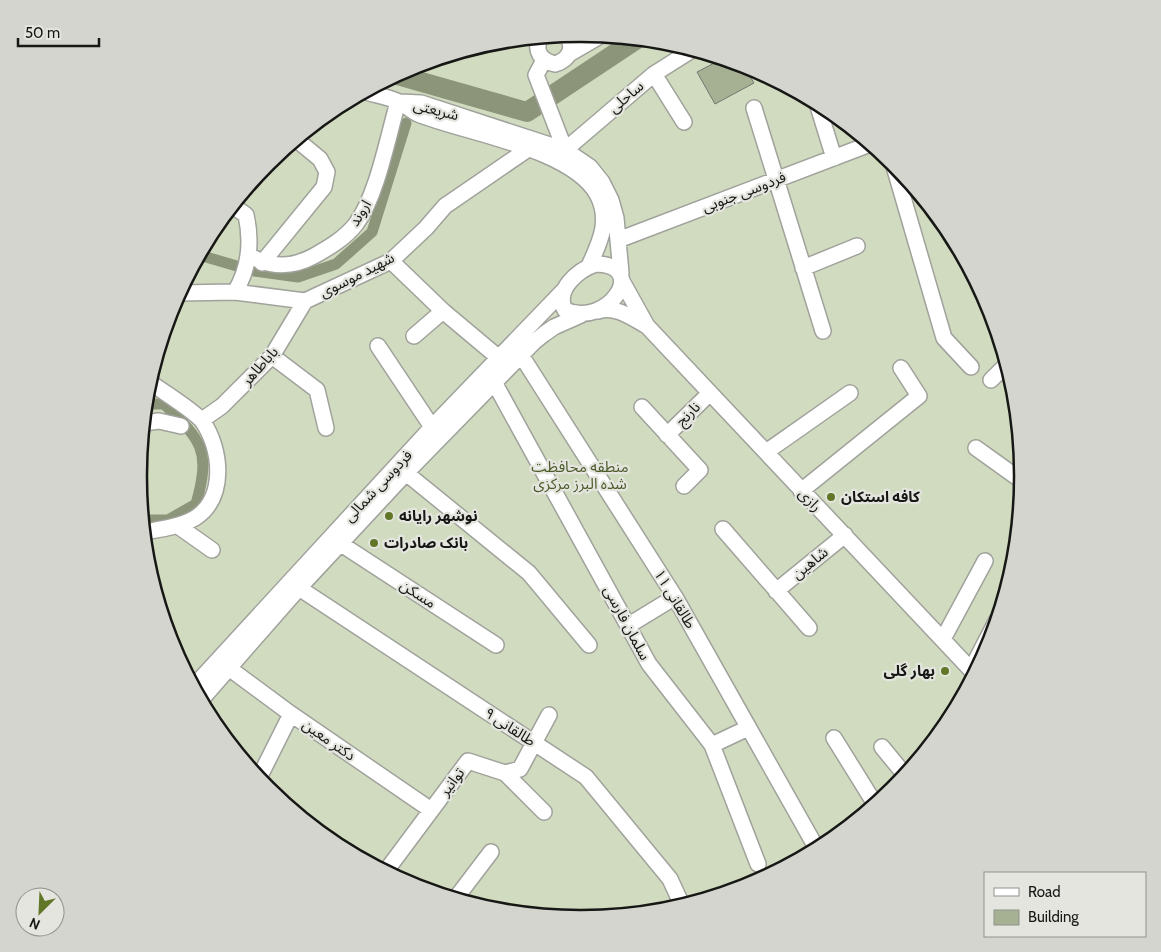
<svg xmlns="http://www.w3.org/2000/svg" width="1161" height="952" viewBox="0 0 1161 952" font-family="Cabin,'Noto Sans Arabic',sans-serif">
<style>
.green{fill:#d1dbbf}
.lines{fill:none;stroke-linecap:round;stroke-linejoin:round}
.canal{stroke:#8c9579;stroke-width:11}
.river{stroke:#8c9579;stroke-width:20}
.building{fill:#a6b093;stroke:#757771}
.minor-casing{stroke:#a0a29c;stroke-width:18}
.minor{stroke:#fff;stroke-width:15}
.poi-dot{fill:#617627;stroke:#e3e5de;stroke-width:2}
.labels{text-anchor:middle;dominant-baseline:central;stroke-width:4.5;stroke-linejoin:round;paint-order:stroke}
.street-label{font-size:15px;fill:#171816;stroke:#e3e5de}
.park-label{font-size:15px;fill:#4d5b2b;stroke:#e3e5de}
.poi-label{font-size:15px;font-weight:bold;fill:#171816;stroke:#e3e5de;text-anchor:start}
.rim{fill:none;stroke:#171816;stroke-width:2.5}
</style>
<rect width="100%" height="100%" fill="#e3e5de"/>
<!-- green -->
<path class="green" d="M139 476a441 441 0 1 1 882 0a441 441 0 1 1-882 0Z"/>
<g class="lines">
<!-- canal -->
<path class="canal" d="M199 255 254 271 298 277 336 264 372 232 406 123
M143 520H168L196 504C211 450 202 441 164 404H145"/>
<!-- river -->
<path class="river" d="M397 75 527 112 637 39"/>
</g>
<!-- building -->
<path class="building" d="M722 59 744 66 754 83 715 104 697 72Z"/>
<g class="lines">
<defs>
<path id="minor" d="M540 38C534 51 541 61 555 64 569 60 576 47 566 35
M569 54 600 36
M544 60 536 75 565 150 654 74 692 50
M654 74 684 122
M366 92C376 95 389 97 399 102 406 105 411 111 418 114 465 133 571 148 597 194 611 220 600 242 589 266
M399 102 421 103 565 150 590 167 602 182 611 200 616 218 621 273
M817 103 834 158
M754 108 823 331
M893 163 944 338 971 367
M233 206 246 215C252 242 250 267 235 292
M618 240 870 144
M250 256C272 268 292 268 314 256 330 247 345 238 356 224 377 196 388 136 398 102
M391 261 443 311 414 336
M262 263 324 187 327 172 320 159 297 140
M596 264C650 265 608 329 565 310 554 290 578 270 596 264Z
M803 268 857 246
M622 281 647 326 974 673
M179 293 235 292 305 301 391 261 426 228 445 206 528 149
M443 311 499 358
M598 311C614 305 631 317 645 325
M378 346 432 427
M521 355 675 597 817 849
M272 356 317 390 326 428
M991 380 1007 364
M494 382 649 664 712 745 758 864
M642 407 700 470 684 486
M202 420 222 406 272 356 305 301
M144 423 159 421 181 426
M667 435 710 393
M976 448 1022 481
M766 452 850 393
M406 473 529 573 589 645
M801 491 919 396 901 368
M178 526 212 550
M723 529 809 628
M144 532C161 529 179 527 195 518 227 497 221 449 203 422 196 412 165 393 154 385
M341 544 496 645
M299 588 586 777 670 879 682 905
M776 591 845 535
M629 625 675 597
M943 639 985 561
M222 663 291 714 431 810
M971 670 997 620
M194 686 432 427 565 289
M201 700 299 588 406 473 534 342 544 334 554 327 581 315
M834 738 875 804
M712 745 748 728
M882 747 905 775
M505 773 544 812
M259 778 291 714
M386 871 468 761 505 773 520 769 549 715
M456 898 491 852"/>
</defs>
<!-- minor casing -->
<use href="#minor" class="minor-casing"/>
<!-- minor -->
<use href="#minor" class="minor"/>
</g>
<!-- markers -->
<g class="poi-dot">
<circle cx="831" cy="497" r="5"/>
<circle cx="389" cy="516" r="5"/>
<circle cx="374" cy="543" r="5"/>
<circle cx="945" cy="671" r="5"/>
</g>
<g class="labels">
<!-- street labels -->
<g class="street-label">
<text transform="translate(626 97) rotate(-41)">ساحلی</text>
<text transform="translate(436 110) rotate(14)">شریعتی</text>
<text transform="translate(744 192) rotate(-21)">فردوسی جنوبی</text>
<text transform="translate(360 213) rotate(-58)">اروند</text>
<text transform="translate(357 275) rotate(-27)">شهید موسوی</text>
<text transform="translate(260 366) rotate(-48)">باباطاهر</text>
<text transform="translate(688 414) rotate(-45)">نارنج</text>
<text transform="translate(378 486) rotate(-47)">فردوسی شمالی</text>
<text transform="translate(810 500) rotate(46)">رازی</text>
<text transform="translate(810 563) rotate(-39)">شاهین</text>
<text transform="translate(418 594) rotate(33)">مسکن</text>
<text transform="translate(675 599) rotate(59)">طالقانی ۱۱</text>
<text transform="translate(627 623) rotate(62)">سلمان فارسی</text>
<text transform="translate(510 727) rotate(33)">طالقانی ۹</text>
<text transform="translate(329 740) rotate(35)">دکتر معین</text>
<text transform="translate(452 782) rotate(-53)">توانیر</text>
</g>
<!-- park labels -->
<g class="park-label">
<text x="580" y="467">منطقه محافظت<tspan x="580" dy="17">شده البرز مرکزی</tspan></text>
</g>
<!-- poi labels -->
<g class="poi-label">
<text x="841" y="497">کافه استکان</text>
<text x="399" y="516">نوشهر رایانه</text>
<text x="384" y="543">بانک صادرات</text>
<text x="935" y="671" text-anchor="end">بهار گلی</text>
</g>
</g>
<!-- crop -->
<path d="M0 0H1161V952H0ZM580 42H581A433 433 0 0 1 1014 475V477A433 433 0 0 1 581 910H580A433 433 0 0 1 147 477V475A433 433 0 0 1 580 42Z" fill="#d3d5ce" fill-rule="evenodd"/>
<path class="rim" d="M580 42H581A433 433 0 0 1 1014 475V477A433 433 0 0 1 581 910H580A433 433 0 0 1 147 477V475A433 433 0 0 1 580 42Z"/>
<!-- legend -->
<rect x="984" y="872" width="162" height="65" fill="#e3e5de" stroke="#91938e"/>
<rect x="994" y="888" width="25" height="8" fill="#ffffff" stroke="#91938e"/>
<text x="1028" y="897" font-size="15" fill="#171816">Road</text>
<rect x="994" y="910" width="25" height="15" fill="#a6b093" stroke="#91938e"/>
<text x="1028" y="922" font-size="15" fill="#171816">Building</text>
<!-- north arrow -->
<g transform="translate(40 912) rotate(204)"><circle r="24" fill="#e3e5de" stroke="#91938e"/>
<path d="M0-4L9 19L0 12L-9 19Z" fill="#617627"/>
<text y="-8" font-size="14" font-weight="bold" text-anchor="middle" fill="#171816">N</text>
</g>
<!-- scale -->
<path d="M18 38v8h81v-8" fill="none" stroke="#171816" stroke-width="2.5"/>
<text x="25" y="38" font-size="15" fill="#171816" stroke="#e3e5de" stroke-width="4" paint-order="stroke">50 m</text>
</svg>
